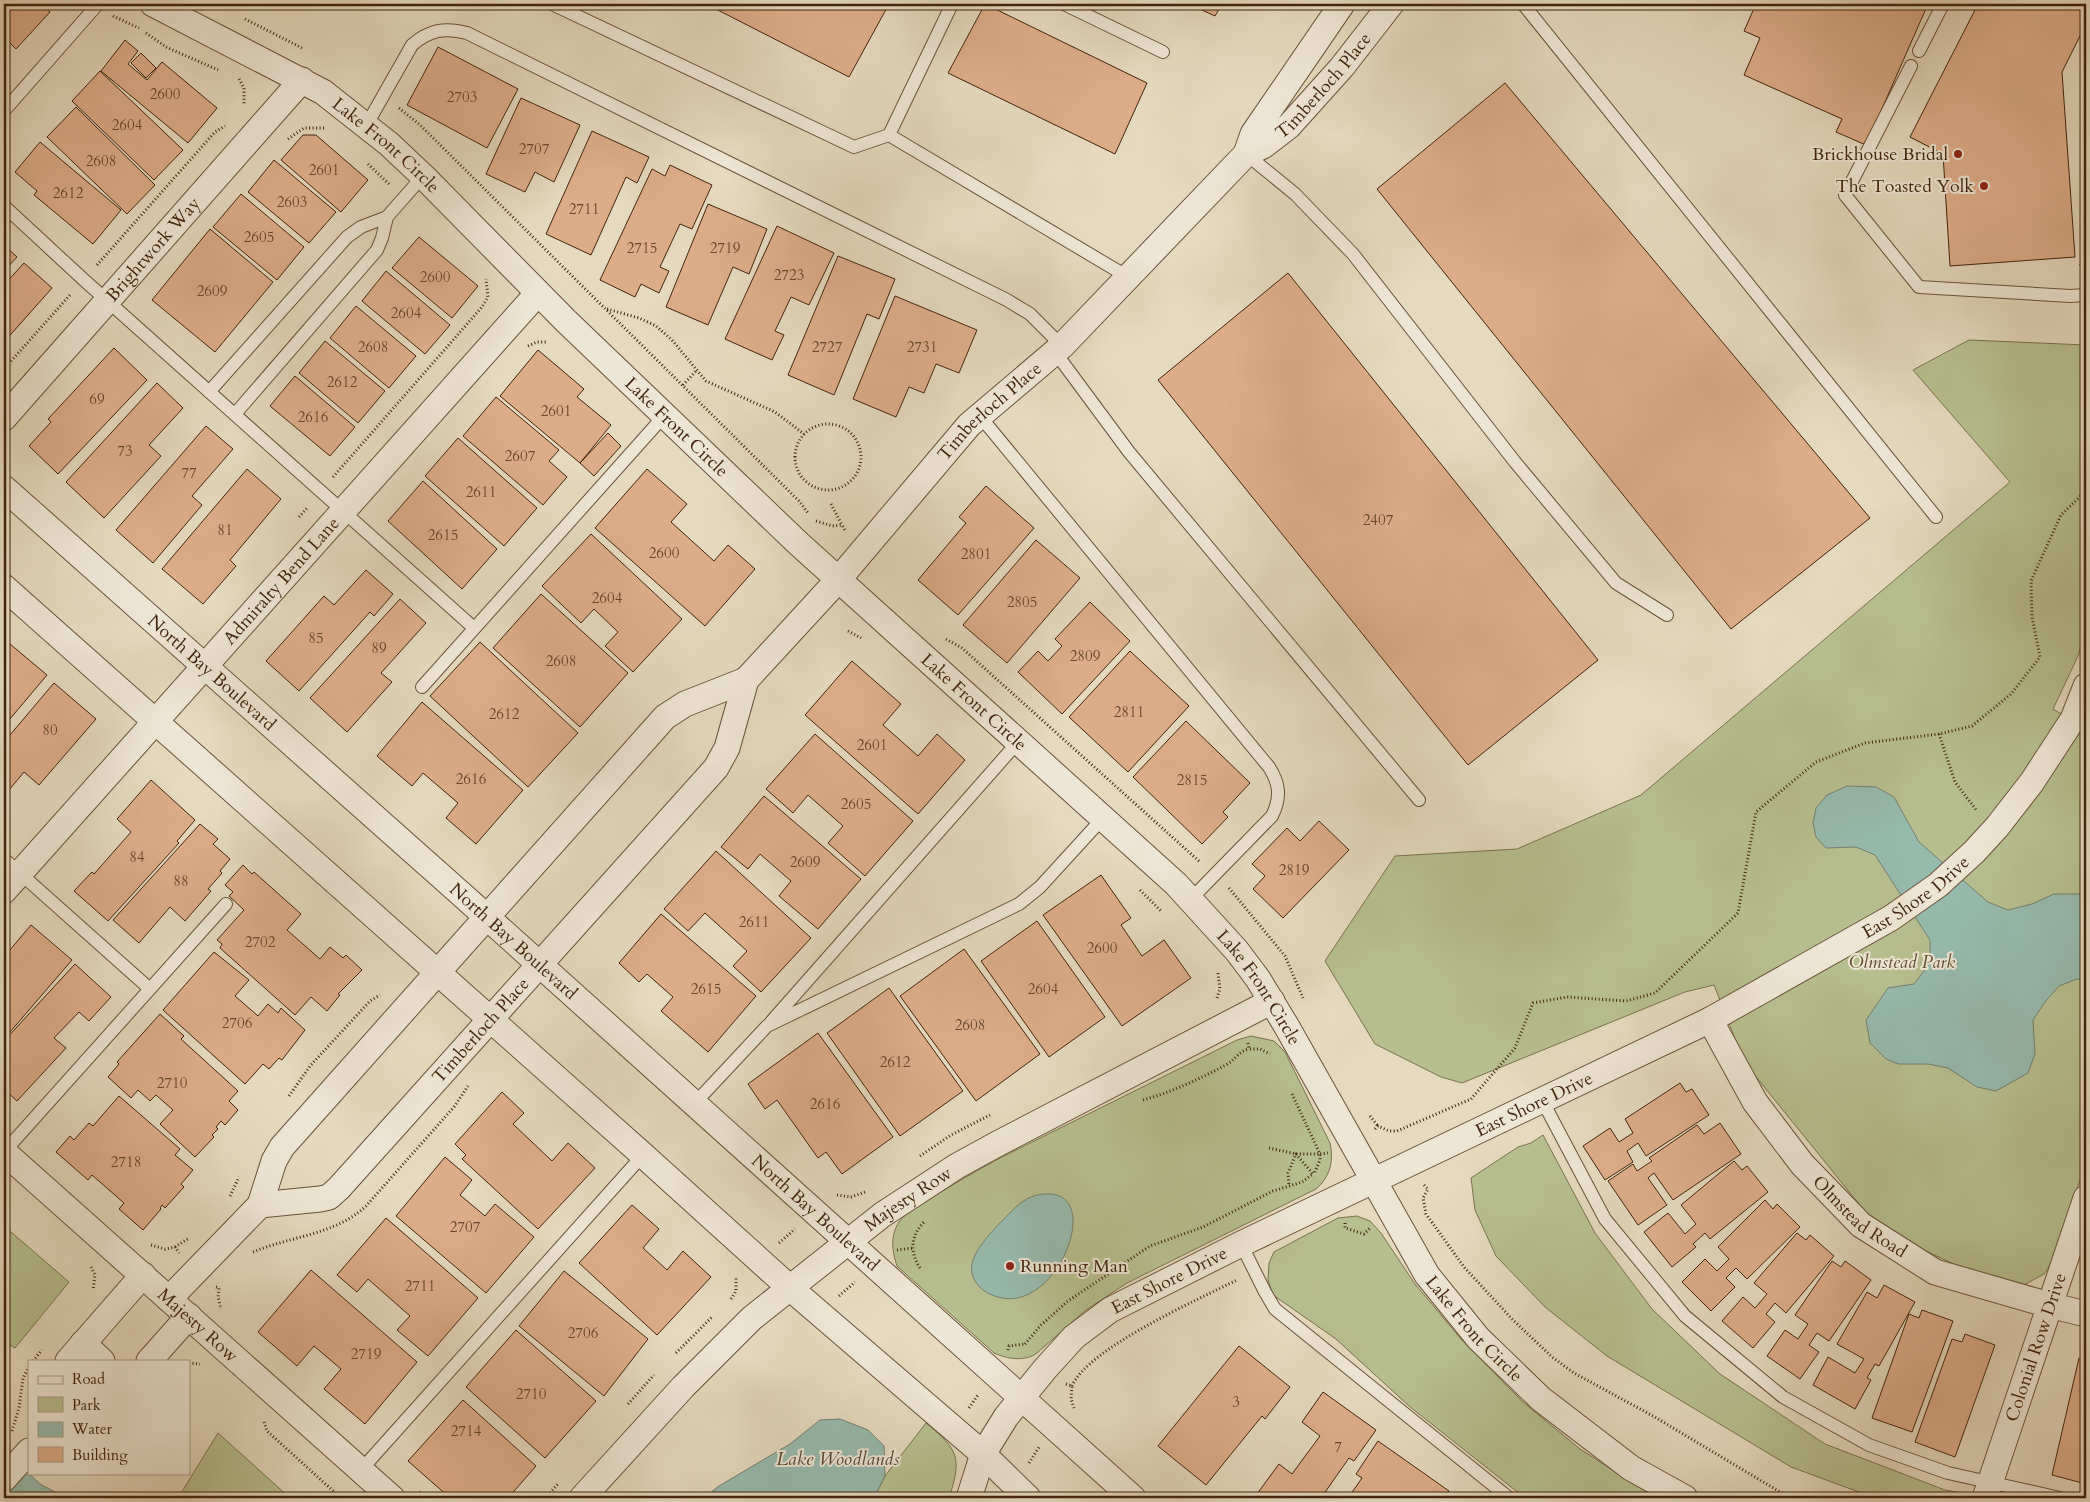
<svg xmlns="http://www.w3.org/2000/svg" width="2090" height="1502" viewBox="0 0 2090 1502" font-family="Cardo,serif">
<style>
.green{fill:#b7bf90;stroke:#7c724e}
.water{fill:#96bbad;stroke:#747f6d}
.building{fill:#ddad8a;stroke:#41250d}
.lines{fill:none;stroke-linecap:round;stroke-linejoin:round}
.lane-casing{stroke:#6a523a;stroke-width:14}
.street-casing{stroke:#6a523a;stroke-width:27}
.path{stroke:#41250d;stroke-width:3;stroke-dasharray:1 2.5;stroke-linecap:butt}
.lane{stroke:#eee6d5;stroke-width:12}
.street{stroke:#eee6d5;stroke-width:25}
.poi-dot{fill:#8f2418;stroke:#eee6d5;stroke-width:2}
.labels{text-anchor:middle;dominant-baseline:central;stroke-width:4;stroke-linejoin:round;paint-order:stroke}
.number-label{font-size:15px;fill:#68472c}
.street-label{font-size:18px;fill:#41250d;stroke:#eee6d5}
.poi-label{font-size:18px;fill:#41250d;stroke:#eee6d5;text-anchor:end}
.park-label{font-size:18px;font-style:italic;fill:#5e4c2e;stroke:#eee6d5}
.water-label{font-size:19px;font-style:italic;fill:#564a35;stroke:#eee6d5}
</style>
<rect width="100%" height="100%" fill="#e5d9bf"/>
<filter id="stains"><feTurbulence type="fractalNoise" baseFrequency=".004" numOctaves="4"/><feColorMatrix values="0 0 0 0 .2 0 0 0 0 .09 0 0 0 0 .02 0 0 0 .5 -.17"/></filter>
<radialGradient id="worn" r=".72"><stop offset=".6" stop-color="#630" stop-opacity="0"/><stop offset="1" stop-color="#630" stop-opacity=".3"/></radialGradient>
<!-- green -->
<path class="green" d="M1969 340 2086 345V628L2078 656 2053 709 2083 727 2086 721V1162L2053 1261 2044 1274 2022 1286 1993 1282 1917 1247 1867 1214 1744 1062 1714 985 1685 992 1462 1083 1441 1077 1375 1044 1325 961 1395 856 1517 849 1641 795 2010 482 1913 370Z
M1251 1036 1274 1041 1285 1052 1330 1143C1334 1161 1330 1177 1316 1189L1127 1283 1086 1310 1037 1353C1025 1362 1007 1359 994 1353L897 1266C892 1251 890 1236 899 1222 906 1212 919 1206 930 1199 953 1184 976 1171 1000 1158L1237 1040Z
M1543 1135 1595 1233 1652 1309 1720 1374 1825 1444 1945 1490 1962 1493 1965 1498H1875L1791 1467 1607 1356 1545 1307 1496 1256 1475 1210 1471 1178 1518 1147 1531 1143Z
M1357 1216 1370 1221 1381 1233 1415 1284 1461 1339 1523 1402 1580 1449 1656 1498H1525L1409 1406 1336 1339 1273 1295 1268 1280 1269 1263 1274 1252 1338 1218Z
M4 1226 69 1282 15 1348 4 1341Z
M926 1423C959 1450 962 1458 949 1498H874L885 1476Z
M218 1433 290 1498H178Z"/>
<!-- water -->
<path class="water" d="M1847 786 1876 787 1894 797 1919 842 1988 902 2008 910 2032 904 2054 894H2086V980L2077 979 2059 986 2045 1002 2033 1020 2035 1054 2028 1073 1996 1091 1977 1087 1948 1068 1928 1064H1898L1886 1059 1870 1043 1866 1020 1888 988 1914 984 1930 963V940L1875 855 1856 847 1826 848 1816 837 1813 823 1816 808 1827 795Z
M1046 1194C1104 1191 1059 1309 1002 1298 993 1296 985 1293 979 1286 958 1264 987 1237 1002 1221 1011 1212 1019 1202 1031 1197 1036 1195 1041 1194 1046 1194Z
M840 1419 868 1430 884 1446 885 1476 874 1498H704L719 1486 790 1444 820 1420Z
M4 1450 40 1484 66 1498H4Z"/>
<!-- building -->
<path class="building" d="M4 4H41L50 12 16 49 4 37Z
M706 4H889L849 77Z
M985 4 1147 83 1115 154 948 73Z
M1189 4H1222L1215 16Z
M1756 4H1928L1866 145 1836 132 1842 119 1744 75 1760 38 1744 31Z
M1978 4H2086V24L2062 72 2075 257 1950 266 1943 154 1910 137Z
M125 40 138 51 128 64 147 80 162 62 217 108 188 143 101 71Z
M438 47 518 89 487 148 407 105Z
M141 53 156 68 146 78 131 63Z
M100 71 183 150 154 180 72 101Z
M1505 83 1870 518 1731 629 1377 189Z
M521 98 580 125 554 182 535 172 525 192 486 174Z
M76 107 155 185 127 214 47 137Z
M592 131 649 157 637 183 626 177 591 255 546 234Z
M303 135H316L368 180 341 212 281 160Z
M40 142 121 210 93 244 34 195 37 191 15 172Z
M274 160 336 212 309 243 248 192Z
M670 165 712 185 692 229 680 224 660 267 669 271 659 293 641 284 635 297 600 280 652 169 665 176Z
M241 194 304 247 277 280 213 227Z
M708 204 767 229 749 274 733 267 708 325 666 307Z
M777 226 834 253 809 305 791 297 775 331 784 335 772 360 725 339Z
M210 229 273 282 215 352 152 300Z
M419 237 478 286 452 318 392 268Z
M4 245 17 257 4 271Z
M838 256 895 279 879 319 867 314 834 395 788 375Z
M24 263 52 288 4 342V285Z
M386 271 450 325 425 354 362 301Z
M1288 273 1598 660 1468 765 1158 380Z
M895 296 977 330 959 373 936 364 924 393 909 387 896 417 853 399Z
M356 306 416 356 389 388 330 338Z
M325 341 385 391 358 423 299 373Z
M114 348 147 380 58 474 29 446 51 422 48 419Z
M538 350 584 389 577 397 611 425 580 463 500 396Z
M295 376 355 427 330 456 270 406Z
M157 383 183 408 149 445 161 456 104 518 66 482Z
M496 397 559 450 549 461 567 477 543 505 463 436Z
M206 426 233 449 192 496 202 505 153 563 116 530Z
M608 433 621 446 594 476 580 463Z
M458 438 537 508 504 546 425 476Z
M247 469 281 499 230 560 236 566 203 604 162 569Z
M647 469 687 504 671 522 714 561 728 545 755 569 705 626 595 528Z
M423 481 497 549 462 589 388 521Z
M986 486 1034 528 958 615 918 580 966 523 959 517Z
M591 534 682 619 633 672 605 646 618 632 594 609 581 623 542 586Z
M1036 540 1080 578 1007 663 963 625Z
M366 570 393 594 374 616 370 612 299 691 266 661 324 596 334 605Z
M541 594 628 673 580 727 493 648Z
M400 599 426 623 381 673 392 682 347 732 310 698Z
M1090 602 1130 641 1062 714 1018 672 1038 651 1048 661 1062 646 1055 639Z
M480 642 578 733 528 787 430 696Z
M10 644 47 675 4 726V651Z
M1130 651 1189 706 1128 772 1069 717Z
M852 661 901 704 883 725 918 756 937 734 965 760 918 814 805 715Z
M54 683 96 719 39 785 24 772 4 796V742Z
M422 702 523 790 476 844 446 818 458 803 423 773 412 786 377 756Z
M1186 721 1250 783 1223 812 1228 817 1202 844 1133 777Z
M815 734 913 821 865 876 828 843 843 826 808 795 793 813 766 789Z
M151 780 195 820 177 841 179 843 108 921 74 891 92 872 94 874 131 832 117 819Z
M764 796 861 879 818 929 779 896 791 881 760 854 748 869 721 847Z
M1319 821 1349 850 1283 918 1253 889 1265 876 1252 864 1287 828 1300 841Z
M200 824 218 839 213 844 230 859 220 871 222 873 208 889 211 891 185 921 170 907 139 943 113 920Z
M716 851 811 938 761 992 733 966 747 951 705 913 688 931 664 909Z
M243 865 252 874 254 872 301 914 287 930 320 959 330 947 343 958 346 955 362 970 338 994 340 995 327 1011 311 997 295 1015 220 948 222 944 217 940 244 910 229 896 233 892 225 885Z
M1101 875 1131 918 1121 925 1142 956 1164 940 1191 978 1122 1026 1043 915Z
M661 914 756 996 708 1052 661 1011 673 997 647 974 639 982 619 963Z
M1037 921 1105 1017 1049 1057 981 961Z
M31 925 72 960 4 1039V957Z
M964 949 1040 1054 976 1101 900 996Z
M214 952 249 980 235 996 258 1016 268 1004 278 1013 281 1008 305 1030 282 1060 279 1058 269 1069 263 1064 245 1084 163 1010Z
M75 964 111 997 89 1021 79 1012 54 1038 66 1048 17 1101 4 1089V1041Z
M889 988 963 1091 900 1136 827 1033Z
M160 1014 184 1036 181 1039 238 1091 229 1101 238 1110 225 1125 221 1121 216 1127 218 1129 212 1135 214 1137 195 1157 160 1124 173 1110 156 1095 150 1101 138 1090 131 1098 108 1077 119 1064 117 1062Z
M818 1033 893 1137 842 1174 826 1152 818 1158 777 1100 765 1109 748 1084Z
M1680 1083 1686 1092 1692 1089 1709 1115 1646 1156 1638 1143 1627 1151 1633 1162 1605 1180 1583 1146 1610 1128 1619 1142 1633 1133 1625 1119Z
M502 1092 524 1113 513 1124 552 1161 568 1143 595 1168 538 1229 462 1159 466 1155 455 1144Z
M119 1096 180 1149 175 1155 193 1170 181 1184 184 1187 165 1208 162 1205 160 1208 161 1209 143 1230 119 1209 124 1203 92 1175 88 1180 56 1152 70 1136 74 1140 89 1123 93 1126Z
M1720 1123 1741 1154 1673 1200 1654 1173 1648 1178 1667 1205 1638 1225 1608 1181 1633 1164 1637 1171 1652 1161 1649 1158 1697 1125 1704 1134Z
M445 1157 472 1180 460 1195 485 1216 495 1204 534 1237 486 1293 396 1216Z
M1734 1161 1742 1170 1747 1166 1768 1192 1710 1239 1705 1233 1693 1244 1696 1247 1672 1267 1644 1232 1668 1213 1685 1234 1696 1224 1681 1205Z
M1765 1200 1773 1209 1777 1204 1800 1227 1747 1279 1736 1268 1726 1278 1735 1287 1711 1311 1682 1282 1705 1259 1717 1271 1729 1259 1718 1247Z
M632 1205 659 1229 643 1248 667 1270 683 1251 711 1277 657 1335 579 1263Z
M386 1218 478 1298 428 1356 397 1330 410 1316 368 1279 357 1292 337 1275Z
M1797 1233 1806 1240 1810 1235 1834 1256 1786 1313 1775 1303 1766 1314 1775 1322 1753 1348 1722 1321 1743 1297 1755 1308 1767 1294 1754 1283Z
M1832 1261 1841 1267 1845 1261 1871 1280 1829 1341 1817 1333 1809 1345 1819 1352 1800 1379 1767 1356 1785 1330 1798 1339 1808 1324 1795 1315Z
M311 1270 417 1362 365 1424 324 1389 341 1369 314 1346 297 1366 258 1332Z
M564 1271 648 1339 604 1396 519 1326Z
M1884 1285 1915 1302 1879 1366 1875 1364 1867 1378 1871 1380 1855 1409 1813 1385 1828 1357 1855 1373 1864 1359 1837 1344 1867 1292 1877 1298Z
M1922 1310 1953 1321 1912 1432 1872 1418 1909 1314 1919 1318Z
M516 1330 596 1401 545 1458 466 1387Z
M1965 1334 1995 1345 1955 1457 1915 1442 1952 1339 1962 1342Z
M1239 1346 1290 1387 1265 1419 1262 1416 1206 1485 1158 1446Z
M2079 1358 2086 1360V1484L2052 1475Z
M1323 1392 1376 1430 1354 1461 1349 1458 1321 1498H1254L1279 1464 1292 1474 1320 1436 1302 1422Z
M463 1400 536 1466 508 1498H450L408 1461Z
M1378 1441 1449 1491 1444 1498H1348L1362 1478 1356 1474Z"/>
<g class="lines">
<defs>
<path id="lane" d="M552 4 854 147 889 135 1128 277
M1064 4 1163 52
M1523 4 1936 517
M1919 51 1943 4
M1911 66 1845 195 1919 287 2070 296 2086 295
M4 111 98 4
M366 126 412 45C429 30 445 27 467 33L1007 300 1030 314 1062 346
M889 135 952 4
M1246 154 1295 194 1353 254 1515 462 1616 583 1667 615
M4 206 84 280 474 628
M1055 352 1129 452 1419 800
M209 392 347 237 361 227 387 217
M235 414 377 250 382 238 387 217 423 176
M979 415 1269 767C1280 784 1281 798 1272 816L1191 899
M422 687 664 416
M4 859 150 989
M771 1022 1018 742
M1542 1100 1605 1219 1685 1316 1783 1397 1869 1445 1948 1473 2060 1498
M695 1103 767 1026 1019 904 1040 887 1103 818
M4 1152 226 904
M1241 1244 1265 1292 1275 1309 1509 1498
M361 1470 643 1155"/>
<g id="street">
<path id="s1" d="M153 4 323 92 389 144 423 176 566 321 799 544 1176 884 1237 951 1258 979 1287 1027 1427 1275 1478 1338 1541 1399 1631 1468 1685 1498"/>
<path d="M1246 154 1253 134 1342 4"/>
<path id="s2" d="M4 418 302 80"/>
<path id="s3" d="M4 488 460 893 1133 1498"/>
<path d="M4 587 643 1155 790 1288 983 1454 1028 1498"/>
<path id="s4" d="M4 891 538 293"/>
<path id="s5" d="M1710 1020 1755 1102 1802 1164 1861 1225 1935 1272 2049 1305 2086 1314"/>
<path id="s6" d="M4 1152 392 1498"/>
<path id="s7" d="M260 1205 320 1199 329 1197 339 1188 716 768 727 748 746 680 838 580 969 425 1062 346 1246 154 1263 146 1289 126 1342 67 1391 4"/>
<path d="M169 1299 260 1205 274 1161 282 1147 665 717 685 704 746 680"/>
<path d="M83 1343 102 1361"/>
<path d="M68 1361 143 1275"/>
<path d="M149 1361 189 1316"/>
<path d="M4 1479 29 1451"/>
<path id="s8" d="M582 1498 683 1387 752 1318 882 1215 957 1166 999 1143 1272 1001"/>
<path id="s9" d="M969 1498 983 1454 1006 1417 1045 1369 1074 1337 1110 1310 1241 1244 1710 1020 1891 918 1938 885 1974 852 1997 827 2032 782 2073 719 2086 686"/>
<path id="s10" d="M1985 1498 2086 1198"/>
</g>
</defs>
<!-- lane casing -->
<use href="#lane" class="lane-casing"/>
<!-- street casing -->
<use href="#street" class="street-casing"/>
<!-- path -->
<path class="path" d="M113 16 139 28
M245 19 302 48
M146 33 166 47 218 70
M239 79 244 88V104
M399 108 420 125 799 501 808 513
M288 139 304 128H325
M368 164 389 184
M97 265 215 132 225 126
M2084 275 2080 263 2086 257
M607 309 639 318 656 326 672 340 706 381 775 412 804 434
M2085 315 2082 327 2086 330
M528 346 537 342H548
M4 369 70 295
M683 385 696 371
M795 457a33 33 0 1 1 66 0a33 33 0 1 1-66 0Z
M333 477 482 307 488 297 486 279
M831 504 842 525
M299 517 308 507
M816 521 832 526 842 525 845 530
M848 631 861 638
M946 639 962 648 1200 862
M1939 734 1955 782 1977 811
M1229 888 1285 956 1303 998
M1140 890 1162 912
M1217 998 1220 989 1218 973
M1248 1043 1249 1049H1260L1270 1054
M1292 1094 1320 1154 1328 1153
M289 1096 310 1066 370 1001 380 995
M1143 1100C1172 1092 1199 1079 1226 1065 1235 1060 1239 1051 1249 1049
M1370 1116 1378 1126
M1375 1129 1378 1126 1389 1131H1397L1471 1099 1515 1048 1533 1003 1567 997 1626 1001 1655 993 1738 913 1756 812 1816 762 1865 743 1939 734 1972 726 2011 694 2040 657 2032 617 2031 581 2061 515 2086 491
M1269 1148 1296 1154H1320V1160L1314 1174
M920 1156 951 1135 990 1115
M1424 1185 1428 1189 1423 1198 1426 1214 1464 1267 1511 1318 1552 1357 1574 1373 1653 1416 1790 1498
M837 1195 851 1197 865 1192
M230 1196 239 1177
M1345 1223V1228L1364 1234 1370 1228
M779 1243 795 1229
M151 1245 165 1249 175 1247 179 1253
M175 1247 189 1238
M897 1250 913 1248
M253 1252C291 1236 335 1235 366 1206L454 1107 468 1086
M91 1267 95 1275 93 1290
M920 1268C909 1251 911 1235 925 1221
M216 1287 219 1288 218 1297 221 1309
M839 1296 855 1282
M731 1299 736 1291V1276
M1025 1344 1041 1325 1068 1301 1150 1246 1203 1227 1273 1191 1302 1182 1313 1174 1296 1154 1288 1173 1289 1185
M1008 1350 1009 1346 1025 1344
M676 1353 712 1317
M33 1361 42 1350
M189 1363 200 1364
M1066 1384 1072 1386 1071 1399 1074 1408
M1072 1386C1087 1349 1199 1299 1237 1280
M628 1404 654 1375
M969 1408 978 1395
M264 1422 267 1431 341 1498
M12 1431 19 1408 23 1378 29 1367
M1029 1463 1039 1447
M419 1492 426 1498
M545 1498 558 1484"/>
<!-- lane -->
<use href="#lane" class="lane"/>
<!-- street -->
<use href="#street" class="street"/>
</g>
<!-- markers -->
<g class="poi-dot">
<circle cx="1958" cy="154" r="5"/>
<circle cx="1984" cy="186" r="5"/>
<circle cx="1010" cy="1266" r="5"/>
</g>
<g class="labels">
<!-- number labels -->
<g class="number-label">
<text x="165" y="94">2600</text>
<text x="462" y="97">2703</text>
<text x="127" y="125">2604</text>
<text x="534" y="149">2707</text>
<text x="101" y="161">2608</text>
<text x="324" y="170">2601</text>
<text x="68" y="193">2612</text>
<text x="292" y="202">2603</text>
<text x="584" y="209">2711</text>
<text x="259" y="237">2605</text>
<text x="642" y="248">2715</text>
<text x="725" y="248">2719</text>
<text x="789" y="275">2723</text>
<text x="435" y="277">2600</text>
<text x="212" y="291">2609</text>
<text x="406" y="313">2604</text>
<text x="373" y="347">2608</text>
<text x="827" y="347">2727</text>
<text x="922" y="347">2731</text>
<text x="342" y="382">2612</text>
<text x="97" y="399">69</text>
<text x="556" y="411">2601</text>
<text x="313" y="417">2616</text>
<text x="125" y="451">73</text>
<text x="520" y="456">2607</text>
<text x="189" y="473">77</text>
<text x="481" y="492">2611</text>
<text x="1378" y="520">2407</text>
<text x="225" y="530">81</text>
<text x="443" y="535">2615</text>
<text x="664" y="553">2600</text>
<text x="976" y="554">2801</text>
<text x="607" y="598">2604</text>
<text x="1022" y="602">2805</text>
<text x="316" y="638">85</text>
<text x="379" y="648">89</text>
<text x="1085" y="656">2809</text>
<text x="561" y="661">2608</text>
<text x="1129" y="712">2811</text>
<text x="504" y="714">2612</text>
<text x="50" y="730">80</text>
<text x="872" y="745">2601</text>
<text x="471" y="779">2616</text>
<text x="1192" y="780">2815</text>
<text x="856" y="804">2605</text>
<text x="137" y="857">84</text>
<text x="805" y="862">2609</text>
<text x="1294" y="870">2819</text>
<text x="181" y="881">88</text>
<text x="754" y="922">2611</text>
<text x="260" y="942">2702</text>
<text x="1102" y="948">2600</text>
<text x="706" y="989">2615</text>
<text x="1043" y="989">2604</text>
<text x="237" y="1023">2706</text>
<text x="970" y="1025">2608</text>
<text x="895" y="1062">2612</text>
<text x="172" y="1083">2710</text>
<text x="825" y="1104">2616</text>
<text x="126" y="1162">2718</text>
<text x="465" y="1227">2707</text>
<text x="420" y="1286">2711</text>
<text x="583" y="1333">2706</text>
<text x="366" y="1354">2719</text>
<text x="531" y="1394">2710</text>
<text x="1236" y="1402">3</text>
<text x="466" y="1431">2714</text>
<text x="1338" y="1447">7</text>
</g>
<!-- street labels -->
<g class="street-label">
<text stroke="none"><textPath href="#s7" startOffset="1572">Timberloch Place</textPath></text>
<text stroke="none"><textPath href="#s1" startOffset="274">Lake Front Circle</textPath></text>
<text stroke="none"><textPath href="#s2" startOffset="225">Brightwork Way</textPath></text>
<text stroke="none"><textPath href="#s7" startOffset="1104">Timberloch Place</textPath></text>
<text stroke="none"><textPath href="#s1" startOffset="679">Lake Front Circle</textPath></text>
<text stroke="none"><textPath href="#s4" startOffset="416">Admiralty Bend Lane</textPath></text>
<text stroke="none"><textPath href="#s3" startOffset="278">North Bay Boulevard</textPath></text>
<text stroke="none"><textPath href="#s1" startOffset="1084">Lake Front Circle</textPath></text>
<text stroke="none"><textPath href="#s9" startOffset="1146">East Shore Drive</textPath></text>
<text stroke="none"><textPath href="#s3" startOffset="682">North Bay Boulevard</textPath></text>
<text stroke="none"><textPath href="#s1" startOffset="1489">Lake Front Circle</textPath></text>
<text stroke="none"><textPath href="#s7" startOffset="295">Timberloch Place</textPath></text>
<text stroke="none"><textPath href="#s9" startOffset="711">East Shore Drive</textPath></text>
<text stroke="none"><textPath href="#s8" startOffset="444">Majesty Row</textPath></text>
<text stroke="none"><textPath href="#s3" startOffset="1088">North Bay Boulevard</textPath></text>
<text stroke="none"><textPath href="#s5" startOffset="250">Olmstead Road</textPath></text>
<text stroke="none"><textPath href="#s9" startOffset="306">East Shore Drive</textPath></text>
<text stroke="none"><textPath href="#s6" startOffset="260">Majesty Row</textPath></text>
<text stroke="none"><textPath href="#s1" startOffset="1894">Lake Front Circle</textPath></text>
<text stroke="none"><textPath href="#s10" startOffset="159">Colonial Row Drive</textPath></text>
</g>
<!-- poi labels -->
<g class="poi-label">
<text x="1948" y="154">Brickhouse Bridal</text>
<text x="1974" y="186">The Toasted Yolk</text>
<text x="1020" y="1266" text-anchor="start">Running Man</text>
</g>
<!-- park labels -->
<g class="park-label">
<text x="1902" y="962">Olmstead Park</text>
</g>
<!-- water labels -->
<g class="water-label">
<text x="838" y="1459">Lake Woodlands</text>
</g>
</g>
<!-- margin -->
<rect width="2090" height="1502" fill="none" stroke="#e5d9bf" stroke-width="20"/>
<rect x="5" y="5" width="2080" height="1492" fill="none" stroke="#41250d" stroke-width="2.5"/>
<rect x="10" y="10" width="2070" height="1482" fill="none" stroke="#41250d"/>
<!-- legend -->
<rect x="28" y="1360" width="162" height="115" fill="#eee6d5" stroke="#a99985"/>
<rect x="38" y="1376" width="25" height="8" fill="#eee6d5" stroke="#a99985"/>
<text x="72" y="1384" font-size="15" fill="#41250d">Road</text>
<rect x="38" y="1397" width="25" height="15" fill="#b7bf90" stroke="#a99985"/>
<text x="72" y="1410" font-size="15" fill="#41250d">Park</text>
<rect x="38" y="1422" width="25" height="15" fill="#96bbad" stroke="#a99985"/>
<text x="72" y="1434" font-size="15" fill="#41250d">Water</text>
<rect x="38" y="1447" width="25" height="15" fill="#ddad8a" stroke="#a99985"/>
<text x="72" y="1460" font-size="15" fill="#41250d">Building</text>
<rect width="100%" height="100%" filter="url(#stains)"/>
<rect width="100%" height="100%" fill="url(#worn)"/>
</svg>
